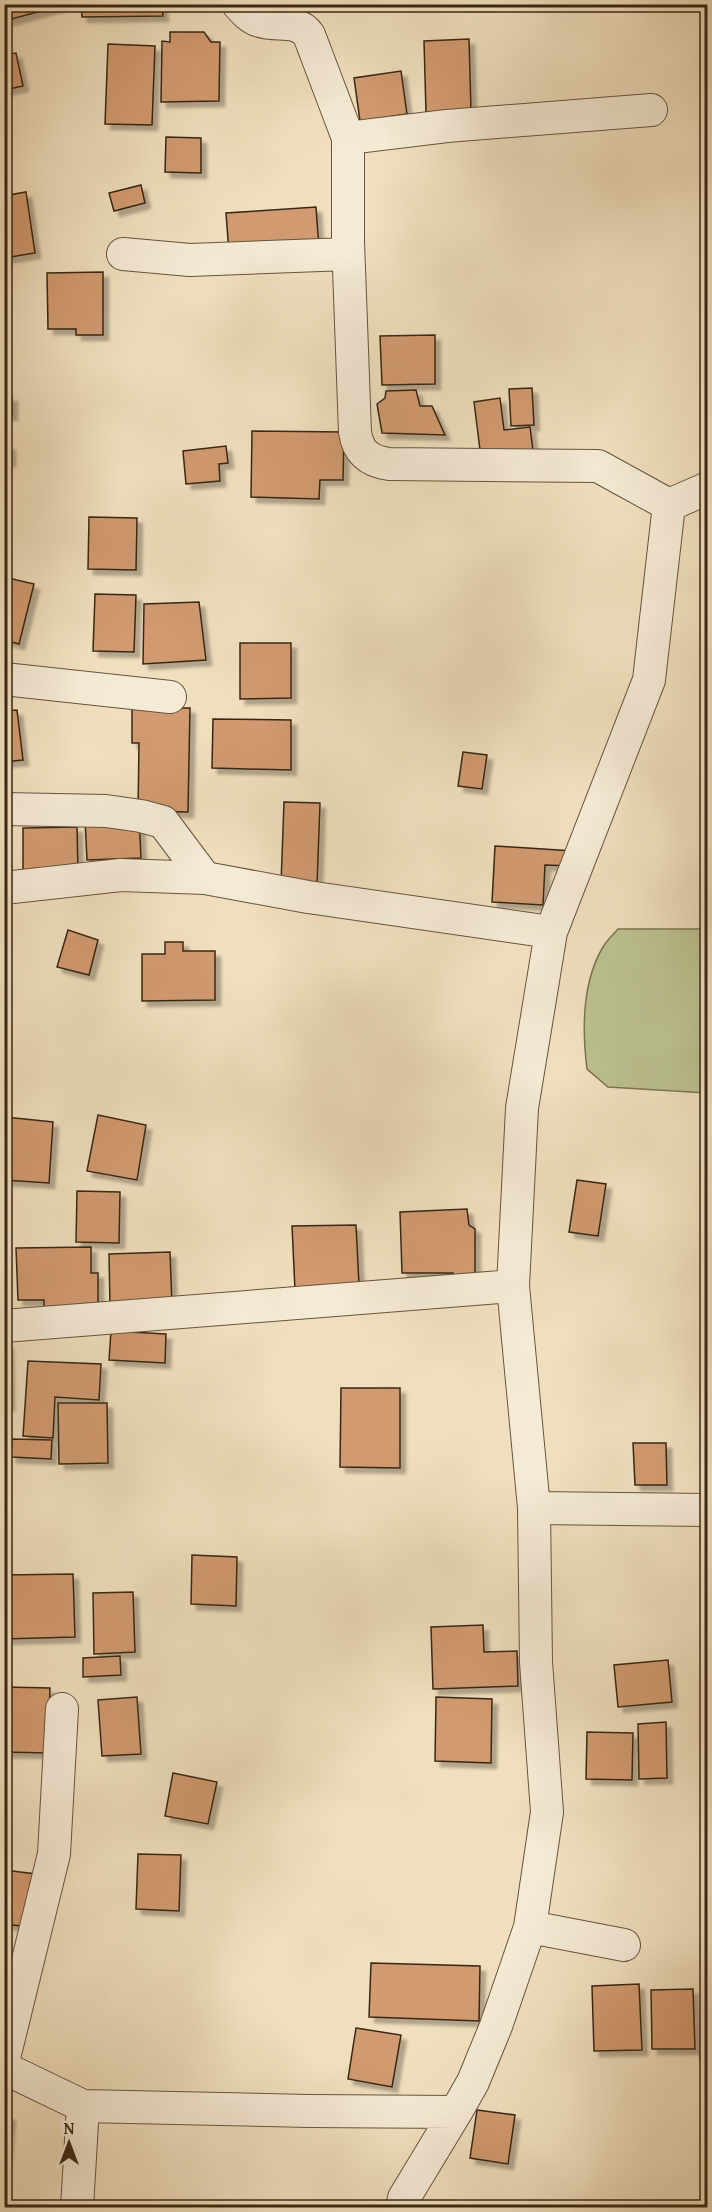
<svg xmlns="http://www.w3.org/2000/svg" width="712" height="2212" viewBox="0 0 712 2212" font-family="'Gentium Book Plus',serif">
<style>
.green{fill:#bcc190;stroke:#7a7451;stroke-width:1.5}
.building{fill:#d19a70;stroke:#382712;stroke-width:1.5;filter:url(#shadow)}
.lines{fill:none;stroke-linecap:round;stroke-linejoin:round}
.street-casing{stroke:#66553d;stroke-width:34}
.street{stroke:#f5ead5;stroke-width:32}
</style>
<defs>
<filter id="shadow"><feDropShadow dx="5.5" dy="5.5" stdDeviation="1.5" flood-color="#0004"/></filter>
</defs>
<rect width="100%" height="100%" fill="#f0dfbe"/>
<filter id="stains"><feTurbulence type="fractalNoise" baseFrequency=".00333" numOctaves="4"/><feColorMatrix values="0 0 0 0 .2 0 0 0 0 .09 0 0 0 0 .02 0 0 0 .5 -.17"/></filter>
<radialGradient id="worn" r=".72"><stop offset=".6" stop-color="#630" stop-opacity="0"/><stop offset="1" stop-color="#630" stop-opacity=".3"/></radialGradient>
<!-- green -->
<path class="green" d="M618 929H707V1093L608 1087 587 1069C582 1029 582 982 603 947 607 940 613 935 618 929Z"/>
<!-- building -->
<path class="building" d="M4 4H60V6L4 21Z
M81 4H162L163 16 82 17Z
M266 4H293L294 7 267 13Z
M170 32H204L211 42H220L219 101 161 102 162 41 170 42Z
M469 39 471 111 426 112 424 41Z
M108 44 155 46 152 125 105 124Z
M16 53 23 86 4 90V55Z
M401 71 407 114 360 121 354 78Z
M166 137 201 138V173L165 172Z
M141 185 145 203 114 211 109 193Z
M26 192 35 253 4 258V196Z
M316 207 319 248 229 253 226 213Z
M103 272V335H76V329H48L47 273Z
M435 335V384L382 385 380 336Z
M532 388 534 425 511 426 509 389Z
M416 390 420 406H432L445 435 382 433 377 404 385 398 386 391Z
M4 396H12V415H4Z
M500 398 504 430 530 427 533 451 481 458 474 402Z
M252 431 344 432 343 480H320L319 499 251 497Z
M4 445H10V461H4Z
M226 446 228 463 219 464 220 481 186 484 183 451Z
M89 517 137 518 136 570 88 569Z
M4 577 34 584 19 644 4 640Z
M95 594 136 595 134 652 93 651Z
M199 602 206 660 143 664 144 604Z
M240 643H291V698L240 699Z
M132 708H190L188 812 138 811 139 743H132Z
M17 710 23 760 4 762V711Z
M213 719 291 720V770L212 768Z
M463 752 487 755 482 789 458 786Z
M284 802 320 803 317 885 281 884Z
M139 817 141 858 87 860 85 820Z
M77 827 78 873 23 874V828Z
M495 846 574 851 573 866 545 865 543 905 492 902Z
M68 930 98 940 89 975 57 967Z
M165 942H183V951H215V1000L142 1001V954H165Z
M98 1115 146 1125 137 1180 87 1171Z
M5 1117 53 1122 49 1183 4 1180Z
M577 1180 606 1184 598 1236 569 1232Z
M77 1191 120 1192 119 1243 76 1242Z
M467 1209 469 1225 475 1229V1277L453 1280V1273H402L400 1212Z
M356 1225 359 1284 295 1290 292 1226Z
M91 1247V1273H98V1307L44 1310V1300H18L16 1248Z
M170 1252 172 1305 110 1307 109 1254Z
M111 1331 166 1334 165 1363 109 1360Z
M4 1344H8L9 1405H4Z
M28 1361 101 1364 99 1400 55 1397 53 1438 23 1436Z
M341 1388H400V1468L340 1467Z
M58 1403H107L108 1463 59 1464Z
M12 1439 52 1440 51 1459 11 1457Z
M633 1443H666L667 1485H635Z
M192 1555 237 1557 236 1606 191 1604Z
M73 1574 75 1637 4 1639V1575Z
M133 1592 135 1652 94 1654 93 1593Z
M483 1625 484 1652 517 1651 518 1686 433 1689 431 1627Z
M120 1656 121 1675 83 1677V1658Z
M668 1660 672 1702 618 1707 614 1665Z
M4 1687 50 1688 48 1753 4 1752Z
M137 1697 141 1754 102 1756 98 1700Z
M436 1697 492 1699 491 1763 435 1761Z
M666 1722 667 1778 639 1779 638 1724Z
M587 1732 633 1733 632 1780 586 1779Z
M173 1773 217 1782 208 1824 165 1816Z
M138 1854 181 1855 179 1911 136 1909Z
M4 1870 36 1874 30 1927 4 1924Z
M371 1963 480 1966 479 2021 369 2017Z
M639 1984 642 2050 594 2051 592 1986Z
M693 1989 695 2049H652L651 1990Z
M701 1997H708V2059H700Z
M356 2028 401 2035 392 2087 348 2079Z
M477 2110 515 2115 508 2164 470 2158Z
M4 2115H10L6 2159H4Z"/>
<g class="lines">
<defs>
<path id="street" d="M238 4C244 11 251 19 260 21 277 27 297 18 309 35L348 138 447 126 651 110
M348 138V241L355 432C358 452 368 461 389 464L598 466 669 505 708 488
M123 254 190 260 348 254
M4 679 170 697
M4 809 106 811 141 816 163 822 205 878
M4 888 121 875 205 878 308 897 551 932
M4 1326 513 1286
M534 1508 708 1510
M530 1927 624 1945
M4 2058 54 1854 62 1709
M4 2068 83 2106 77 2208
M83 2106 309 2111 456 2112 473 2082 496 2026 530 1927 547 1812 536 1662 534 1508 513 1286 522 1108 551 932 649 680 669 505
M402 2208 404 2198 456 2112"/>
</defs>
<!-- street casing -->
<use href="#street" class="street-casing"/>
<!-- street -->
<use href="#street" class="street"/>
</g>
<!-- margin -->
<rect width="712" height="2212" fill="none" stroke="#f0dfbe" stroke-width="24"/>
<rect x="6" y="6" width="700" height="2200" fill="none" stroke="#382712" stroke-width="3"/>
<rect x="12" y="12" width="688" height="2188" fill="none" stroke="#382712" stroke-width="1.5"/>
<!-- north arrow -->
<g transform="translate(69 2143)" stroke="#f5ead5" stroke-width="4.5" paint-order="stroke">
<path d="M0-4.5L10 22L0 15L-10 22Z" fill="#382712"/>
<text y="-9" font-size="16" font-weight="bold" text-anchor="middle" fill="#382712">N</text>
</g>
<rect width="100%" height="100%" filter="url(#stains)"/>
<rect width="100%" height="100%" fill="url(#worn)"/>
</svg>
